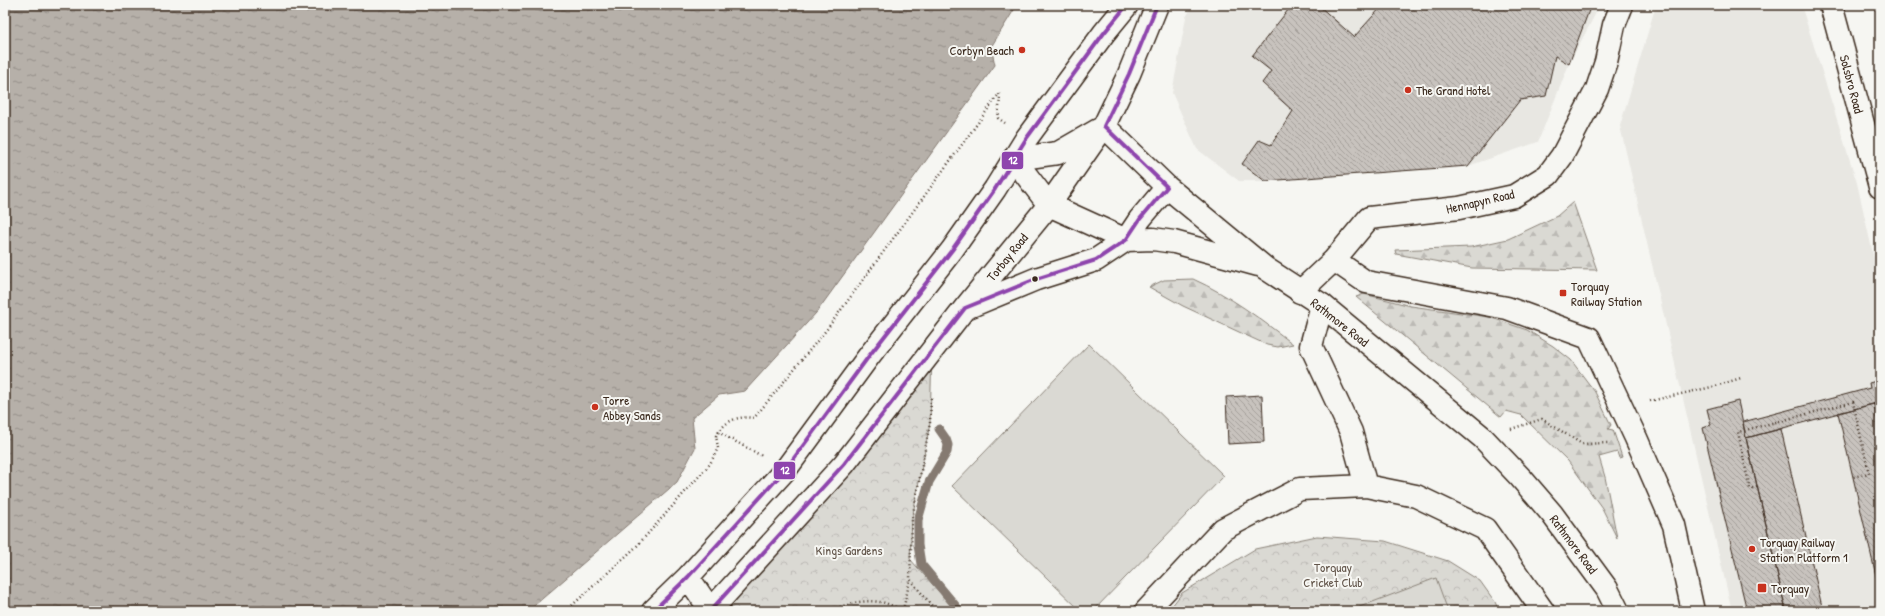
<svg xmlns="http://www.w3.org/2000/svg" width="1885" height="616" viewBox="0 0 1885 616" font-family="'Patrick Hand',sans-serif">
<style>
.built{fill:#e8e7e2}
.forest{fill:url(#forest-firs);stroke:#8a8278}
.park{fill:url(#park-crowns);stroke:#8a8278}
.pitch{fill:#dad9d3;stroke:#8a8278}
.water{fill:url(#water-ripples);stroke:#857a71}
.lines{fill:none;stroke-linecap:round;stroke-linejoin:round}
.stream{stroke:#857a71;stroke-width:9}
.building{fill:url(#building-back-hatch);stroke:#3b2a1e}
.minor-casing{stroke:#3b2a1e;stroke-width:25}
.major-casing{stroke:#3b2a1e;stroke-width:25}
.path{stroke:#3b2a1e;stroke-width:2.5;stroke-dasharray:1 3;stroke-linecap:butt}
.minor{stroke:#f6f6f2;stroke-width:22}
.major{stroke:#f6f6f2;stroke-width:22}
.bus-1-casing{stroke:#f6f6f2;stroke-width:7}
.bus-1{stroke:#8e44ad;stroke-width:4}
.poi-dot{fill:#c8321e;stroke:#f6f6f2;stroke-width:1.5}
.bus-dot{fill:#3b2a1e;stroke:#f6f6f2;stroke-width:1.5}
.labels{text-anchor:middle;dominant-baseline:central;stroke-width:4;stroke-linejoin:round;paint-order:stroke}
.poi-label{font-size:13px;fill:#3b2a1e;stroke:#f6f6f2;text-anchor:start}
.street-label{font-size:13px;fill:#3b2a1e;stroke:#f6f6f2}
.park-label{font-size:13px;fill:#63564b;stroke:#f6f6f2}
.line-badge{stroke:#f6f6f2;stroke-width:1.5}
.badge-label{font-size:11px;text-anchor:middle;font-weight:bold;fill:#fff}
</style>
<defs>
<pattern id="forest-firs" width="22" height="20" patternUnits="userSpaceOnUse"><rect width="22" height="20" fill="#dad9d3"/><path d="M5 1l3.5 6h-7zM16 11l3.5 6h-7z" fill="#bcbab5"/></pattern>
<pattern id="park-crowns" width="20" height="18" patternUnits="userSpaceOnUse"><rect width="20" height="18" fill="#dad9d3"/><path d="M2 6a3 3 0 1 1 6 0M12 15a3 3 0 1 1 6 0" fill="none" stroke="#bcbab5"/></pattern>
<pattern id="water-ripples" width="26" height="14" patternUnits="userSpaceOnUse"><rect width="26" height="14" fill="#b6b0a9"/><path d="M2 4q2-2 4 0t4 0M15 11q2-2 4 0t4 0" fill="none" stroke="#958f89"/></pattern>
<pattern id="building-back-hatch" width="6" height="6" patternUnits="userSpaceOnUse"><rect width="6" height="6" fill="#c8c3be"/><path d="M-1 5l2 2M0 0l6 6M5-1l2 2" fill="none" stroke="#a49f9a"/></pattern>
</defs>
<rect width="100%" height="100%" fill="#f6f6f2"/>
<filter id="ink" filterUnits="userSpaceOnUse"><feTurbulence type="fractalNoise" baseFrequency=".025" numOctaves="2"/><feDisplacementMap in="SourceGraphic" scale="8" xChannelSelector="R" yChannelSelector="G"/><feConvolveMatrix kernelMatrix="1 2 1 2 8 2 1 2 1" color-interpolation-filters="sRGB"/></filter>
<g filter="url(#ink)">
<!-- built -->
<path class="built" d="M1193 5H1598V9L1569 64 1538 142 1468 166 1265 181H1239L1197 149 1172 93 1186 17Z
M1656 5H1801L1857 183 1880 285V611H1732L1620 126Z"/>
<!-- forest -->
<path class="forest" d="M1573 202 1597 270 1472 268 1396 254 1395 250 1471 247 1508 239 1557 216Z
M1193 279C1229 295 1262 320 1293 344L1278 347 1267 345 1183 306 1149 287 1164 280Z
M1364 294 1411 306 1489 317 1527 330 1553 346 1571 360 1595 392 1611 425 1608 429 1613 430 1622 457 1619 458 1617 452 1599 457 1605 477 1617 538 1602 508 1568 461 1521 415 1506 411 1501 417 1356 297Z"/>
<!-- park -->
<path class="park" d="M932 352 930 423 912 519 910 559 956 611H711Z
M1317 536 1385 541 1448 561 1480 581 1495 602 1499 611H1168L1182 593 1255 549Z"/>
<!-- pitch -->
<path class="pitch" d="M1089 344 1224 476 1093 611H1081L952 486Z
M1436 578 1448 611H1349Z"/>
<!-- water -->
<path class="water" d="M5 5H1017L991 47 995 65 816 313 745 391 719 395 692 418 695 448 677 482 528 611H5Z"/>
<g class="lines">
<!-- stream -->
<path class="stream" d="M939 429 946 439 948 445 947 452 929 482 918 520V545L921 564 960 611"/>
</g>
<!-- building -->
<path class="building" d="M1292 5H1318L1354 37 1383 5H1591L1569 64 1555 56 1546 96 1520 100 1468 166 1265 181 1242 164 1259 140 1271 145 1293 111 1262 83 1271 71 1252 56Z
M1880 380V402L1746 438 1743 422 1870 388 1869 383Z
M1262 395 1264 442 1228 444 1226 397Z
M1738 401 1746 438 1786 611H1747L1703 428 1711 425 1707 409Z
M1880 402V430L1874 404Z
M1874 404 1880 430V593L1838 413Z
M1781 429 1823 611H1786L1746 438Z"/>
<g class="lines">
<defs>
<path id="minor" d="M1831 5 1880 187
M1334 260 1366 282 1507 308 1589 338 1636 438 1674 525 1693 611
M1300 292 1334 260 1369 218 1459 208 1514 196 1548 175 1562 156 1597 89 1606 62 1614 25 1622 5
M1322 305 1311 346 1351 432 1366 486
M1146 611 1223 529 1300 489 1366 486 1416 496 1485 529 1543 611"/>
<path id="major" d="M1104 126 1167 187 1265 268 1322 305 1482 437 1521 478 1552 514 1607 589 1618 611
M1098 130 1058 153 1014 159 1049 205 1126 240 1153 239 1174 242 1258 265
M966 308 1036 279 1096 260 1126 240 1140 219 1167 187
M688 577 711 611
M653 611 688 577 786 469 869 356 952 250 995 189 1026 139 1104 33 1127 5
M710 611 844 464 965 308 1049 205 1104 126 1129 74 1157 5"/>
</defs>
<!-- minor casing -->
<use href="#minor" class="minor-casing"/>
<!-- major casing -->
<use href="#major" class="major-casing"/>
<!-- path -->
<path class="path" d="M999 94 1000 97 998 118 1005 123
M931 398 930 423 912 519 910 579 936 611
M1650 401 1712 387 1741 378
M1511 429 1542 419 1582 444 1608 443
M718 432 762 456
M1757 487 1750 489 1738 432 1853 402 1869 473 1853 477
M903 610 910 580
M566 611 636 547 710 464 718 448 716 436C726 420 736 416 754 418L759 412 827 329 999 94
M833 611C846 602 870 599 885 603 891 605 897 608 903 610"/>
<!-- minor -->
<use href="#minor" class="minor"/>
<!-- major -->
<use href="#major" class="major"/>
<defs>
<path id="bus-1" d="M653 611 688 577 786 469 869 356 952 250 995 189 1026 139 1104 33 1127 5
M710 611 844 464 965 308 1036 279 1096 260 1126 240 1140 219 1167 187 1104 126 1129 74 1157 5"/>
</defs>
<!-- bus-1 casing -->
<use href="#bus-1" class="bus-1-casing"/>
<!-- bus-1 -->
<use href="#bus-1" class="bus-1"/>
</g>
</g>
<!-- markers -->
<g class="poi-dot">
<circle cx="1022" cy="50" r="4"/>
<circle cx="1408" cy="90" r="4"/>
<rect x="1559" y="289" width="8" height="8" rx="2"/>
<circle cx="595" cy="407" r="4"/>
<circle cx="1752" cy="549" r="4"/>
<rect x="1757" y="583" width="10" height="10" rx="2"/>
</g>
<circle class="bus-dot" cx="1035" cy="279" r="3.5"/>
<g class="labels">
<!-- poi labels -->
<g class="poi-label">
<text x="1014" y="50" text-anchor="end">Corbyn Beach</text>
<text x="1416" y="90">The Grand Hotel</text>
<text x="1571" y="286">Torquay<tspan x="1571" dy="15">Railway Station</tspan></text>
<text x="603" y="400">Torre<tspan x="603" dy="15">Abbey Sands</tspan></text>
<text x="1760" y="542">Torquay Railway<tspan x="1760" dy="15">Station Platform 1</tspan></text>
<text x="1771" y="588">Torquay</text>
</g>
<!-- street labels -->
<g class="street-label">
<text transform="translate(1852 84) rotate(75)">Solsbro Road</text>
<text transform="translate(1480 201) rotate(-13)">Hennapyn Road</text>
<text transform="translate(1007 257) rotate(-51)">Torbay Road</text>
<text transform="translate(1340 322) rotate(38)">Rathmore Road</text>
<text transform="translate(1574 544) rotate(53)">Rathmore Road</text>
</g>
<!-- park labels -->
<g class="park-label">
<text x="849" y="550">Kings Gardens</text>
<text x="1333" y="567">Torquay<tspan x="1333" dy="15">Cricket Club</tspan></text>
</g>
</g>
<g class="line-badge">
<rect x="1001" y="151" width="23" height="19" rx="4" fill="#8e44ad"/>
<rect x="773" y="461" width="23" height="19" rx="4" fill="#8e44ad"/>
</g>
<g class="badge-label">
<text x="1013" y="164">12</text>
<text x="785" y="474">12</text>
</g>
<!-- margin -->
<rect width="1885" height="616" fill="none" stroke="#f6f6f2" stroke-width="20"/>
<rect x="10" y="10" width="1865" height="596" fill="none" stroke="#3b2a1e" stroke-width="1.5" filter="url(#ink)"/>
</svg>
